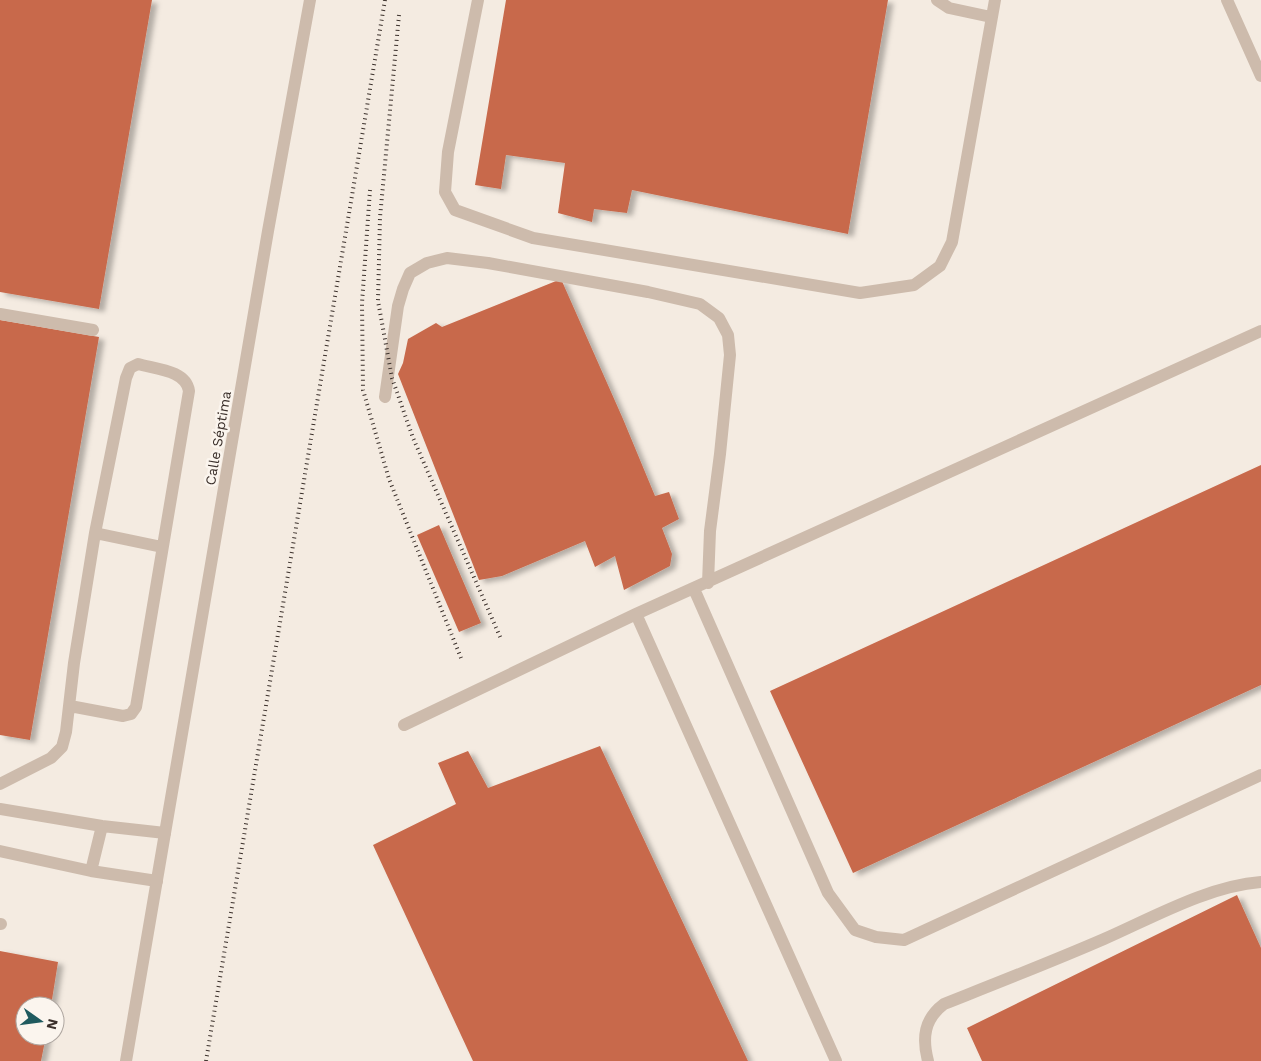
<svg xmlns="http://www.w3.org/2000/svg" width="1261" height="1061" viewBox="0 0 1261 1061" font-family="'Work Sans',sans-serif">
<style>
.building{fill:#c8694b;filter:url(#shadow)}
.lines{fill:none;stroke-linecap:round;stroke-linejoin:round}
.service{stroke:#cdbbac;stroke-width:12}
.tertiary{stroke:#cdbbac;stroke-width:12}
.rail{stroke:#3b302b;stroke-width:4;stroke-dasharray:1 4;stroke-linecap:butt}
.labels{text-anchor:middle;dominant-baseline:central;stroke-width:5;stroke-linejoin:round;paint-order:stroke}
.street-label{font-size:14px;fill:#3b302b;stroke:#fbf5ee}
</style>
<defs>
<filter id="shadow"><feDropShadow dx="5.5" dy="3" stdDeviation="2.5" flood-color="#0004"/></filter>
</defs>
<rect width="100%" height="100%" fill="#f4ebe1"/>
<!-- building -->
<path class="building" d="M0 0H152L99 309 0 292Z
M506 0H888L848 234 632 190 627 213 594 209 592 222 558 213 565 163 506 155 501 189 475 185Z
M561 279 623 419 655 496 669 492 679 519 662 528 672 554 670 566 624 590 615 556 595 567 585 541 502 576 479 580 398 374 403 363 408 339 436 323 442 327Z
M0 320 99 337 30 740 0 735Z
M1261 465V685L853 873 770 691Z
M439 525 481 623 459 632 417 535Z
M600 746 748 1061H473L373 845 456 804 438 763 468 751 488 788Z
M1237 895 1261 948V1061H982L967 1028Z
M0 951 58 962 51 1006H25V1036H46L41 1061H0Z"/>
<g class="lines">
<!-- service -->
<path class="service" d="M478 0 448 152 445 192 455 210 533 238 860 293 914 285 940 266 952 242 995 0
M937 0 949 8 991 17
M1227 0 1261 76
M0 314 93 330
M385 397 398 306 403 289 410 273 427 263 447 258 488 263 648 292 700 304 719 318 728 335 730 355 720 454 710 531 708 583
M95 533 162 547
M694 589 828 893 855 930 876 937 904 940 1261 775
M636 614 836 1061
M404 725 636 614 1261 331
M0 784 51 758 62 747 66 732 74 663 95 533 126 378 130 368 138 364C155 369 186 370 189 391L136 707 131 714 123 716 70 706
M0 809 102 826 165 833
M0 851 91 871 157 881
M91 871 102 826
M0 924H1
M928 1061C922 1038 924 1019 944 1004 997 983 1051 962 1104 939 1152 918 1208 886 1261 882"/>
<!-- tertiary -->
<path class="tertiary" d="M126 1061 268 231 310 0"/>
<!-- rail -->
<path class="rail" d="M399 15 380 217 378 301 392 378 413 438 501 639
M370 190 362 303 363 390 389 479 461 658
M206 1061 385 0"/>
</g>
<g class="labels">
<!-- street labels -->
<g class="street-label">
<text transform="translate(218 438) rotate(-80)">Calle Séptima</text>
</g>
</g>
<!-- north arrow -->
<g transform="translate(40 1021) rotate(104)"><circle r="24" fill="#fbf5ee" stroke="#aea6a0"/>
<path d="M0-4L9 19L0 12L-9 19Z" fill="#1f5a5e"/>
<text y="-8" font-size="14" font-weight="bold" text-anchor="middle" fill="#3b302b">N</text>
</g>
</svg>
